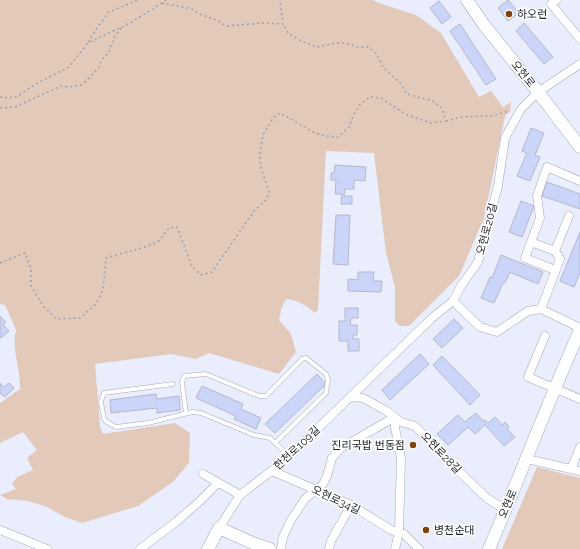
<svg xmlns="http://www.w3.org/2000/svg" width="580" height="549" viewBox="0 0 580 549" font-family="Raleway,'Noto Sans KR',sans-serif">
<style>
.green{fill:#e3c9b9}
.building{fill:#cbd5fa;stroke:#b4b8ca}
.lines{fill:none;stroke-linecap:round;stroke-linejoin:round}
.lane-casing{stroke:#a4a9ba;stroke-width:5}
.street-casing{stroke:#a4a9ba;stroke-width:9}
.secondary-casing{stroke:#a4a9ba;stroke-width:13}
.path{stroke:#9da0ac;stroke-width:1.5;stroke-dasharray:2 3;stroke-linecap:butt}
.lane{stroke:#fff;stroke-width:4}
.street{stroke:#fff;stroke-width:8}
.secondary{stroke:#fff;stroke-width:12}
.poi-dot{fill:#834209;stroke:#fff;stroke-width:1.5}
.labels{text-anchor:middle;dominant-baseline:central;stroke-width:3.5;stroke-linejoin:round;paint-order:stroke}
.poi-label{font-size:11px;fill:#212329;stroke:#fff;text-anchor:start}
.street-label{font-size:11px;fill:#212329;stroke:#fff}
</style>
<rect width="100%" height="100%" fill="#e9edfc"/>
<!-- green -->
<path class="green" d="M0 0H372L379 3 416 15 441 33 479 97 491 91 503 107 511 102 510 111 505 116 484 218 459 276 409 326H400L395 321V287L386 253 374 153 326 151 318 310 315 313C306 305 298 300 286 299L281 309 279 320 291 334 296 352 279 374 209 353 196 359 171 354 95 364 100 427 103 434 175 423 190 433 189 463 173 482 138 506 82 523 65 517 47 507 28 501 7 499 0 495 16 489 12 484 17 477 33 470 27 458 37 450 23 432 0 443V403L20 389C21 370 11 349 16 330L5 305 0 304Z
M537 467 580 478V549H502Z"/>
<!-- building -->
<path class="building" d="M508 0 519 13 508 21 498 8Z
M439 1 451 17 442 24 430 8Z
M524 23 553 57 544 64 516 31Z
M460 24 496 79 486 85 450 31Z
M531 128 544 133 535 155 540 157 530 181 517 176 527 153 522 151Z
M335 165 366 167 365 181 354 180V189H345L344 196H352V204H341L342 194H335L336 180H331V173H334Z
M547 182 580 194V209L542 196Z
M521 201 534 206 522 237 509 232Z
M336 215H350L348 265 333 264Z
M580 232V273L574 287 560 281Z
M501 255 543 272 538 284 510 272 505 283H503L494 303 481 298 490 277 492 278Z
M358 272H374L373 281H382L381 292 348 291V279L358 280Z
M345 308H358V318H351L350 325H357V335H353V339H359V351H348V341H339V321H345Z
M0 316 6 322 3 325 9 331 1 338 0 337Z
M454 319 463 328 442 348 433 339Z
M420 354 429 364 390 400 382 390Z
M442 356 480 395 470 405 433 365Z
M317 374 326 384 275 433 265 424Z
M0 383 4 387 9 383 14 388 5 397 0 393Z
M202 386 243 404 241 409 261 418 256 429 234 419 236 416 196 398Z
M156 394 157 399 179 396 180 410 157 413V408L111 413 110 400Z
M476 413 483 421 485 420 488 423 495 417 502 425 505 422 509 427 507 429 515 437 504 446 485 425 475 434 468 427 448 445 437 434 458 415 465 422Z"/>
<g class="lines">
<defs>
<path id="lane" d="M173 384 104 393 102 398 101 402 104 419 107 422 116 427 148 423 192 412 201 413 254 435 270 438 289 456
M186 413 182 382 184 376 206 374 259 396H266L302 359 306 358 326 374 328 380 326 393 276 442"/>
<path id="street" d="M557 0 551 4 580 39
M531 242 555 251
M555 270 525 258 540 218 537 196 547 167 580 181
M453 301 480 327 497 332 528 311 541 309 580 328
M541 309 560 259 555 251 569 216
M545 336 528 377 580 399
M350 397 363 398 385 410 401 422 415 426 451 464 488 499 506 510
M527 459 580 471
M571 469 580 447
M272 471 351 505 391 530 404 534 419 549
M203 474 240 495
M219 528 240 495 283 462 432 318 453 301 461 286 478 262 498 186 505 138 521 109 538 92 580 64
M0 530 47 549
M140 549 176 522 200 501 218 483
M281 549 283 537 291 520 305 499 323 484 327 476 332 458 341 448 395 417V428L401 458 399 532 395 549
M329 549 331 541 351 505"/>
<path id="secondary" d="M467 0 484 25 538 92 580 147
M208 549 219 528 255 544 270 549
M489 549C520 476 548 402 580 330"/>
</defs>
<!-- lane casing -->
<use href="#lane" class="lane-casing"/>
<!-- street casing -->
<use href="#street" class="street-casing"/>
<!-- secondary casing -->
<use href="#secondary" class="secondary-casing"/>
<!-- path -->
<path class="path" d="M162 3 192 9 199 14 217 20 226 26 263 23 283 24 280 0
M88 42 97 28 109 12 138 0
M0 97 9 98 18 96 34 85 69 67 88 43 130 23 167 0
M0 108 15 107 61 86 70 87 81 85 84 83 94 73 99 67 101 61 109 52 115 36 122 27
M446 121 461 117 491 116 510 111
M0 263 25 253 31 269V286L44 307 57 319 80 318 95 305 103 290 106 258 142 248 158 242 169 228 177 227 192 266 201 275 212 272 254 211 266 200 269 193 260 164V152L263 135 273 118 280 113 315 133 326 136 338 137 349 127 354 114 361 103 371 97 381 98 405 114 431 123 446 121 442 108 433 101 407 94 400 83 383 67 376 53 368 47H357L346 43H336L317 47 301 41 288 33 283 24"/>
<!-- lane -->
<use href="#lane" class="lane"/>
<!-- street -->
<use href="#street" class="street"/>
<!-- secondary -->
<use href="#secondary" class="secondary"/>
</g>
<!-- markers -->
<g class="poi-dot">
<circle cx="509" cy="14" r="4"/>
<circle cx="413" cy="445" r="4"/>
<circle cx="426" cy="530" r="4"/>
</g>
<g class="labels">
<!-- poi labels -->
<g class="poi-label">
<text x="517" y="14">하오런</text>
<text x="405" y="445" text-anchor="end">진리국밥 번동점</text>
<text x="434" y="530">병천순대</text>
</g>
<!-- street labels -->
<g class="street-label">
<text transform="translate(523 74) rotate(51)">오현로</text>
<text transform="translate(487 229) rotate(-75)">오현로20길</text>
<text transform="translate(297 448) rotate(-43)">한천로109길</text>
<text transform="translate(441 453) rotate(46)">오현로28길</text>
<text transform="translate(336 500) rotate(25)">오현로34길</text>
<text transform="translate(508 504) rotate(-67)">오현로</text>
</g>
</g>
</svg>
